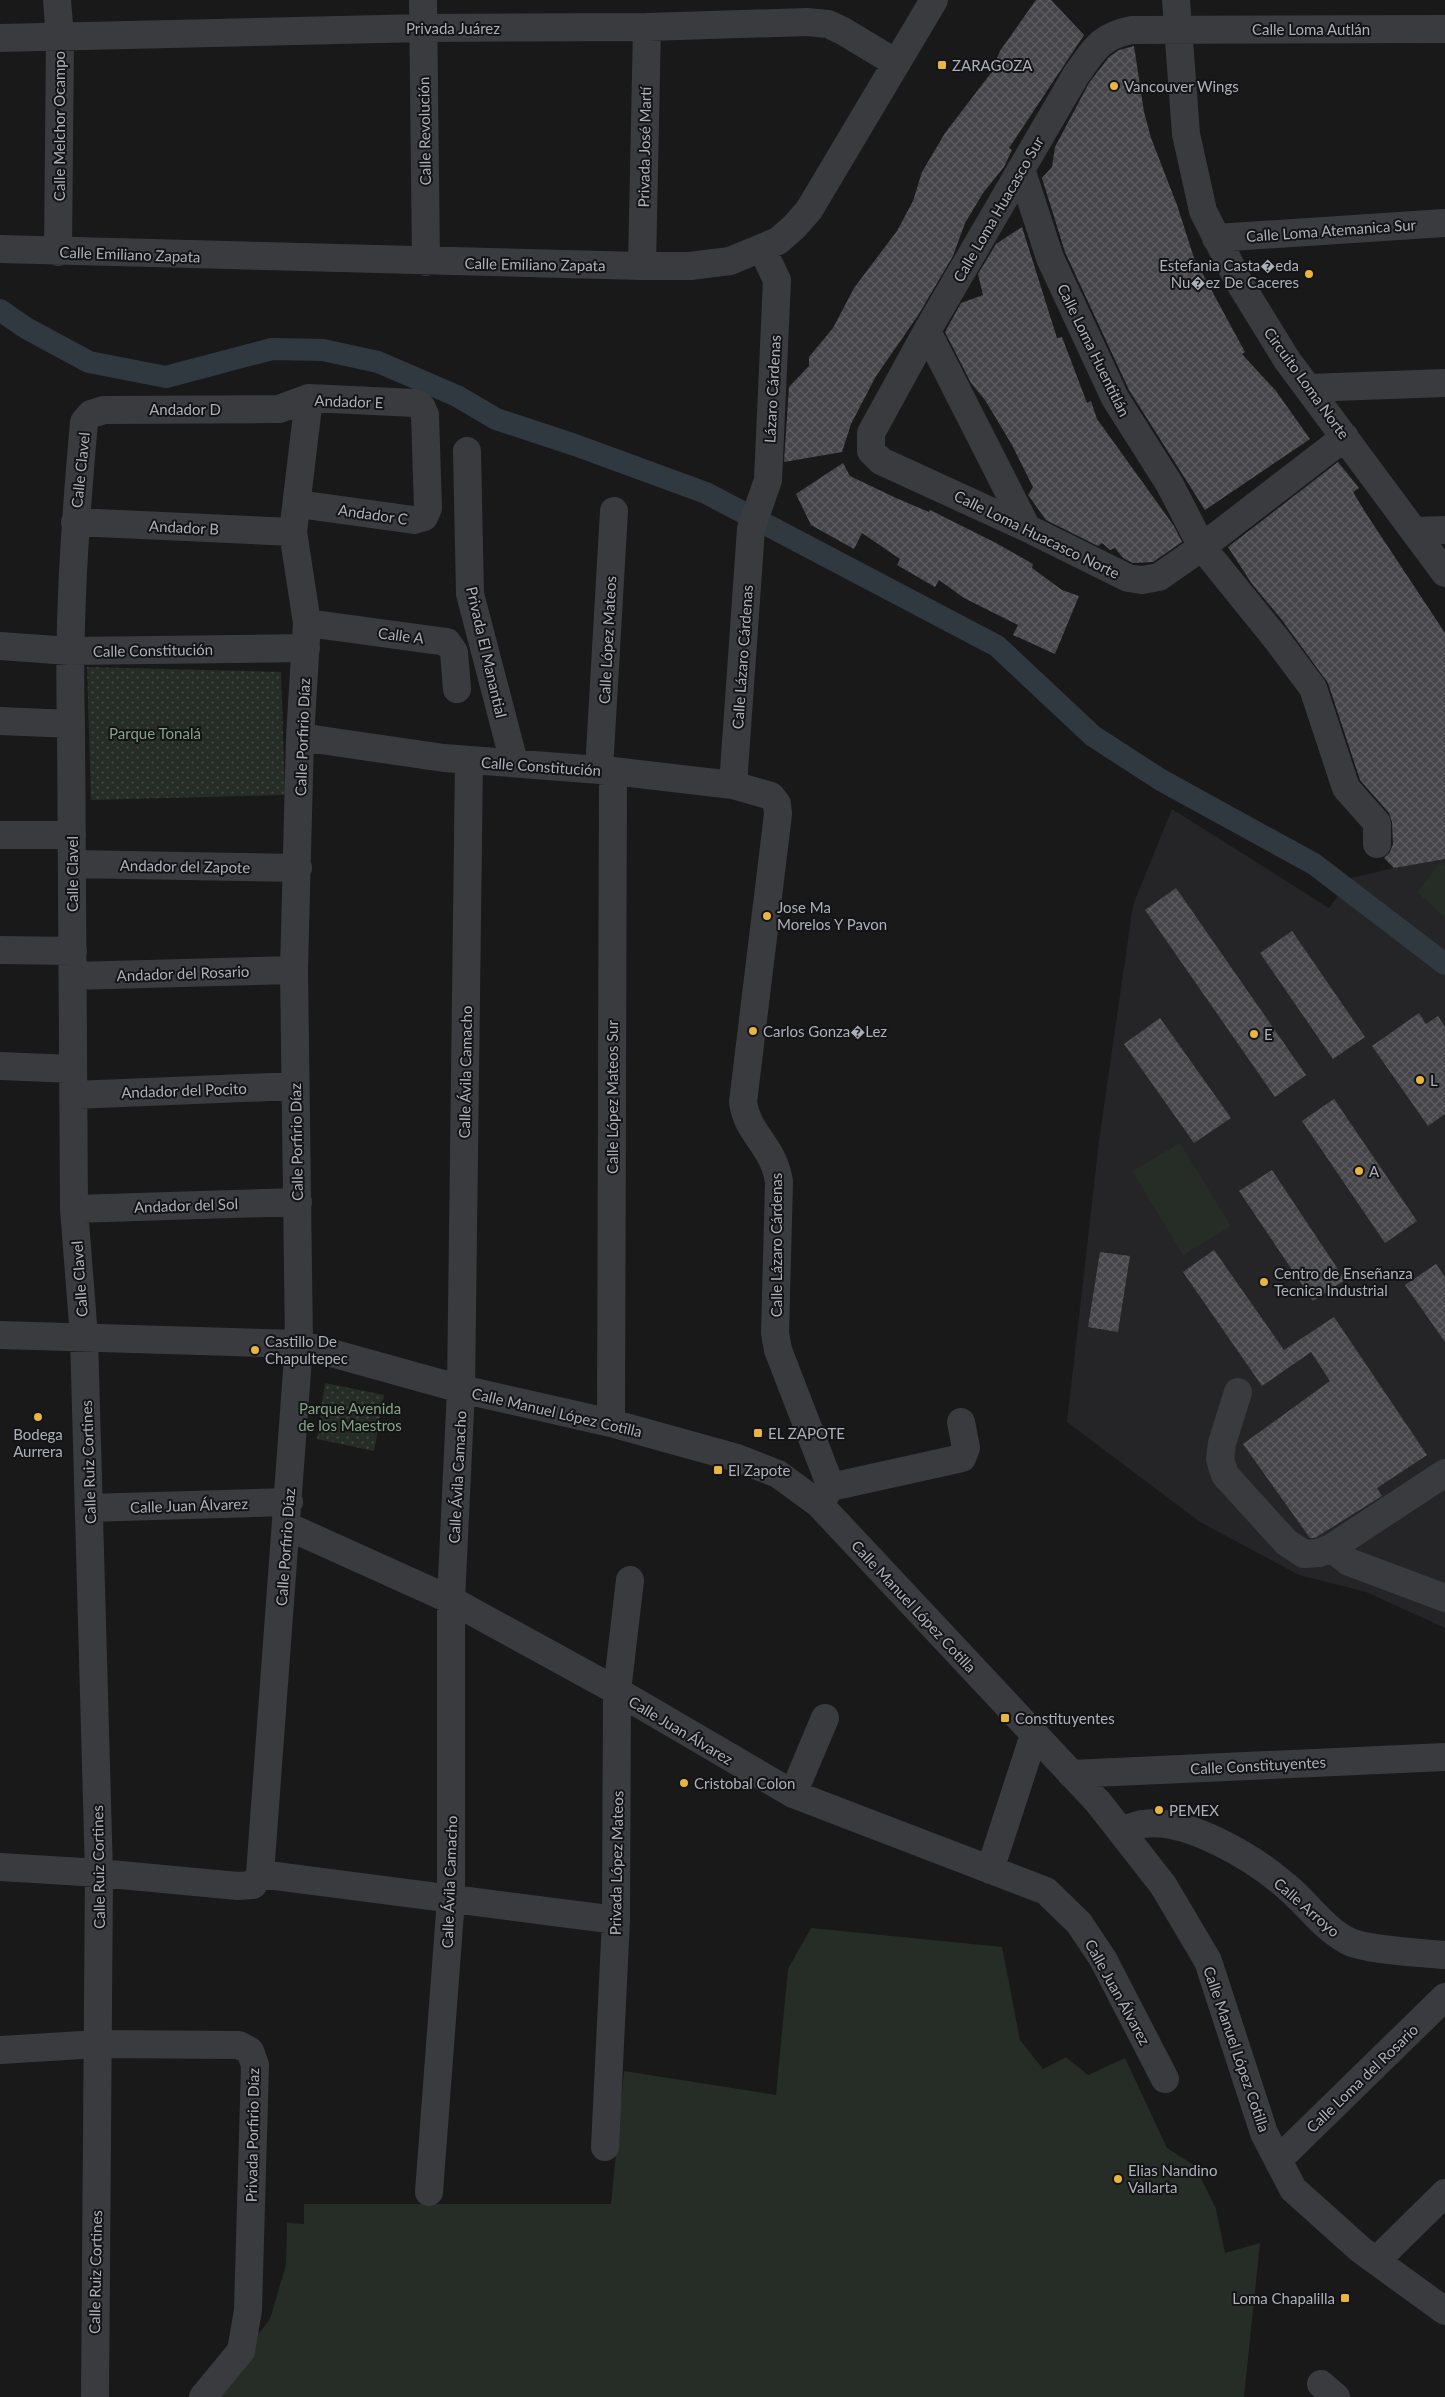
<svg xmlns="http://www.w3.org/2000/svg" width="1445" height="2397" viewBox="0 0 1445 2397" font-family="Lato,sans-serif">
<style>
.built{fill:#252527}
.grass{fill:#252d26}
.park{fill:url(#park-dots)}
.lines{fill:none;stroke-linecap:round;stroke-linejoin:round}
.canal{stroke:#313940;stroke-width:22}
.building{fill:url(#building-cross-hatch)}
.minor{stroke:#3a3b3f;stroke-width:28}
.poi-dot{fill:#e8b443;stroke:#141316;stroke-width:2}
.labels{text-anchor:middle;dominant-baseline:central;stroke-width:4;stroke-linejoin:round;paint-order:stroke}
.street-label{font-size:15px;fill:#acb0b9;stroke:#141316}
.poi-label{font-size:15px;fill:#acb0b9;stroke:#141316;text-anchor:start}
.park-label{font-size:15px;fill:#84a386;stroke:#141316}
</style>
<defs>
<pattern id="park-dots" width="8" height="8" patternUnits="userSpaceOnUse" patternTransform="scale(1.25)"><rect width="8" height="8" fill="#252d26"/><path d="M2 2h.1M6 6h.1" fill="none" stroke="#424943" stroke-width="1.8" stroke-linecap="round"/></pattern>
<pattern id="building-cross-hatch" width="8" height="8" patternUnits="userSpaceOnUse" patternTransform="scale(1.25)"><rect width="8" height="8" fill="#46464a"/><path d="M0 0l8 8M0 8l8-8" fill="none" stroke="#5e5e62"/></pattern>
</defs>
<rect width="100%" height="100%" fill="#19191a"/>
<!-- built -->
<path class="built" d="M1172 809 1329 908 1351 878 1427 860 1445 859V1628L1366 1592 1299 1575 1200 1522 1067 1422 1099 1141 1133 905Z"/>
<!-- grass -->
<path class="grass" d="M1441 862 1445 866V918L1417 892Z
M1180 1143 1231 1226 1183 1255 1132 1171Z
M811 1928 1002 1947 1020 2040 1043 2069 1066 2057 1088 2075 1125 2058 1167 2148 1195 2166 1216 2209 1225 2253 1260 2243 1244 2397H209L270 2319 286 2265 287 2223 304 2224V2204H611L624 2071 776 2095 788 1969Z"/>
<!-- park -->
<path class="park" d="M87 667 281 672 285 795 91 800Z
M325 1383 384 1395 374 1451 317 1439Z"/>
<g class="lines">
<!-- canal -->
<path class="canal" d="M0 310 26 328 89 362 166 377 272 349 323 350 378 362 457 396 496 419 575 445 706 493 997 646 1093 736 1161 780 1314 864 1445 964"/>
</g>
<!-- building -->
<path class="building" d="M1036 0H1051L1084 35 1009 148 1012 150 1004 167 983 193 965 223 953 256 917 317 876 376 851 424 842 452 784 462 789 387 809 366V357L833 328 854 288 897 231 913 201 922 172 945 133 991 73 1000 51Z
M1134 46 1144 112 1151 138 1177 205 1194 258 1245 352 1242 354 1276 391 1310 439 1205 510 1129 390 1065 252 1042 178 1052 167 1055 147 1089 83 1109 57 1119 50Z
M1022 227 1057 338 1062 337 1087 403 1091 401 1097 419 1174 526 1182 542 1153 562 1133 563 1123 558 1115 548 1110 550 1102 543 1098 546 1046 520 1028 495 1033 487 1012 445 985 400 971 383 945 332 961 303 983 295 978 274 996 244Z
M1338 462 1359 488 1353 492 1367 515 1445 633V859L1394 868 1384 858 1390 852 1393 844 1392 822 1389 813 1360 780 1328 683 1282 620 1252 584 1228 547Z
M843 463 850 476 896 498 929 512 930 510 996 543 1033 564 1032 568 1062 590 1079 596 1055 654 1013 635 1018 625 964 598 939 580 935 587 897 565 900 559 862 533 854 549 811 525 796 494Z
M1176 888 1306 1075 1275 1097 1145 910Z
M1292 931 1365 1037 1333 1059 1260 953Z
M1419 1013 1426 1024 1438 1016 1445 1027V1114L1428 1126 1372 1046Z
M1160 1018 1231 1118 1194 1143 1124 1044Z
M1334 1099 1417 1221 1385 1243 1302 1121Z
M1272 1170 1345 1280 1313 1301 1239 1191Z
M1214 1250 1284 1350 1334 1317 1427 1455 1377 1488 1382 1496 1315 1538H1310L1243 1444 1330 1381 1311 1352 1262 1386 1183 1272Z
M1100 1252 1130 1256 1118 1332 1088 1327Z
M1436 1264 1445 1277V1342L1405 1285Z"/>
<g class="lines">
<!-- minor -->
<path class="minor" d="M57 0 60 37 58 252
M423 0 426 262
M1176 0 1186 134 1203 211 1239 282 1287 360 1445 573
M0 38 423 28 647 27 807 22 828 24 843 31 896 63
M1021 169 1050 258 1115 398 1170 485 1202 547 1278 641 1313 688 1346 788 1377 823V844
M1216 238 1445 223
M0 249 642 266H690L730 261 778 241 794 227 809 210 934 0
M642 266 647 27
M927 331 1027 528
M1308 388 1445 383
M1345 437 1202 547 1159 577 1142 580 1128 578 1027 528 881 461 871 451V433L927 331 1076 75C1094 50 1100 36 1132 30L1445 29
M467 451 470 594 514 762
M75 522 293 532
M1414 531 1445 530
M307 623 447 642 454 652 457 689
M0 646 69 651 306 648
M0 721 71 724
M300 737 444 758 613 771 733 785 771 796 777 804 778 814 743 1102C747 1134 774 1146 779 1182L775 1333 778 1350 831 1487 819 1504
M599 770 614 511
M733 785 751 529 768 480 777 280 762 249
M0 835H72
M72 864 298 868
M0 950 73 951
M73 976 294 970
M0 1066 73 1069
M74 1095 295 1086
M74 1209 298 1202
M0 1335 299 1344 461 1389 611 1423 737 1458 778 1474 819 1504 1098 1802 1163 1885 1208 1961 1264 2133 1293 2189 1361 2250 1445 2311
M1238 1392 1222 1443 1220 1459 1225 1475 1286 1542 1304 1554 1319 1553 1331 1548 1445 1473
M611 1423 613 771
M831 1487 962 1458 966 1448 961 1422
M89 1508 289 1502
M287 1526 451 1600 617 1691 793 1794 1046 1891 1079 1923 1103 1959 1165 2079
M1331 1548 1349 1562 1445 1598
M1071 1774 1445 1757
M793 1794 825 1718
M1121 1831C1128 1829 1135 1825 1143 1824 1186 1817 1254 1858 1286 1886 1307 1903 1323 1928 1348 1941 1365 1950 1423 1953 1445 1955
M0 1867 99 1873 238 1886 253 1885 260 1874 299 1344 294 970 300 737 307 623 293 532 309 398
M990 1870 1034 1735
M260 1874 616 1920
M0 2050 98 2044 239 2045 250 2051 255 2065 248 2310 241 2351 203 2397
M605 2147 616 1920 617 1691 630 1580
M1278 2160 1445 1997
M429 2192 451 1899V1600L461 1389 469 761
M1376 2261 1445 2193
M1321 2384 1336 2397
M95 2397 99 1873 84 1337 74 1209 71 724C68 621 75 524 84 422L91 414 104 410 279 409 309 398 415 403 421 406 425 415 428 508 424 517 414 520 298 504"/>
</g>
<!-- markers -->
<g class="poi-dot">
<rect x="937" y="60" width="10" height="10" rx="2.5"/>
<circle cx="1114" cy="86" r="5"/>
<circle cx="1309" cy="274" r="5"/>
<circle cx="767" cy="916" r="5"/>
<circle cx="753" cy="1031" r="5"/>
<circle cx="1254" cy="1034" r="5"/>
<circle cx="1420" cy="1080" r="5"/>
<circle cx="1359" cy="1171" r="5"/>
<circle cx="1264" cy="1282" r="5"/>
<circle cx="255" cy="1350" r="5"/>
<circle cx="38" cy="1417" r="5"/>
<rect x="753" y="1428" width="10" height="10" rx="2.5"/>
<rect x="713" y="1465" width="10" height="10" rx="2.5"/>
<rect x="1000" y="1713" width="10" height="10" rx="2.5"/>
<circle cx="684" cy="1783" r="5"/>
<circle cx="1159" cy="1810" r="5"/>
<circle cx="1118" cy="2179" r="5"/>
<rect x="1340" y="2293" width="10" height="10" rx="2.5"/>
</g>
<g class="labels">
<!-- street labels -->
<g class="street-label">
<text x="453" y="28">Privada Juárez</text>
<text x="1311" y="29">Calle Loma Autlán</text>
<text transform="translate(59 126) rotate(-90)">Calle Melchor Ocampo</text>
<text transform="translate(424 131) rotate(-91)">Calle Revolución</text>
<text transform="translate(644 147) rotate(-89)">Privada José Martí</text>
<text transform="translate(998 209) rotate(-60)">Calle Loma Huacasco Sur</text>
<text transform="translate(1331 230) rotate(-4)">Calle Loma Atemanica Sur</text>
<text transform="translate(130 254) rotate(2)">Calle Emiliano Zapata</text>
<text transform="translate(535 264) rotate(1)">Calle Emiliano Zapata</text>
<text transform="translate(1094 350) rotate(64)">Calle Loma Huentitlán</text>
<text transform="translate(1307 383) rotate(54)">Circuito Loma Norte</text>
<text transform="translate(772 389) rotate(-87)">Lázaro Cárdenas</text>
<text transform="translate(349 401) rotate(2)">Andador E</text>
<text x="185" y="409">Andador D</text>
<text transform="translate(80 470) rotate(-84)">Calle Clavel</text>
<text transform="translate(373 514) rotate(8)">Andador C</text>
<text transform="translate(184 527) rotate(3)">Andador B</text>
<text transform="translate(1037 534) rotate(26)">Calle Loma Huacasco Norte</text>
<text transform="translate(401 635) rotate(7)">Calle A</text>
<text transform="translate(607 640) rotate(-87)">Calle López Mateos</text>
<text transform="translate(153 650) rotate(-1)">Calle Constitución</text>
<text transform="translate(487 652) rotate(77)">Privada El Manantial</text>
<text transform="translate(742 657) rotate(-86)">Calle Lázaro Cárdenas</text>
<text transform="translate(302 737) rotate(-88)">Calle Porfirio Díaz</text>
<text transform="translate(541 766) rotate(4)">Calle Constitución</text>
<text transform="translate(185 866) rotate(1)">Andador del Zapote</text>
<text transform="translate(72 874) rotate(-90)">Calle Clavel</text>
<text transform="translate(183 973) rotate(-2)">Andador del Rosario</text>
<text transform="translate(465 1072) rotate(-89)">Calle Ávila Camacho</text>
<text transform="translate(184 1090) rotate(-2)">Andador del Pocito</text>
<text transform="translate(612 1097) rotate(-90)">Calle López Mateos Sur</text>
<text transform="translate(296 1142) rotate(-91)">Calle Porfirio Díaz</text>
<text transform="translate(186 1205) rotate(-2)">Andador del Sol</text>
<text transform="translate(776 1245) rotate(-90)">Calle Lázaro Cárdenas</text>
<text transform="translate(79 1279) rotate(-94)">Calle Clavel</text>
<text transform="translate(557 1412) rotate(13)">Calle Manuel López Cotilla</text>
<text transform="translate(88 1462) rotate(-92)">Calle Ruiz Cortines</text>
<text transform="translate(457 1477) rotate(-87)">Calle Ávila Camacho</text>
<text transform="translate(189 1505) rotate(-2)">Calle Juan Álvarez</text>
<text transform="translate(285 1547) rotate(-86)">Calle Porfirio Díaz</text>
<text transform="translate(914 1606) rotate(47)">Calle Manuel López Cotilla</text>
<text transform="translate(681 1730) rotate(31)">Calle Juan Álvarez</text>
<text transform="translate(1258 1765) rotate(-3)">Calle Constituyentes</text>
<text transform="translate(616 1863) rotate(-89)">Privada López Mateos</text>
<text transform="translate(98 1867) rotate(-91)">Calle Ruiz Cortines</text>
<text transform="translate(449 1882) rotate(-88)">Calle Ávila Camacho</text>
<text transform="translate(1307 1907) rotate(41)">Calle Arroyo</text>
<text transform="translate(1118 1992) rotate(61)">Calle Juan Álvarez</text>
<text transform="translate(1237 2049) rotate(71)">Calle Manuel López Cotilla</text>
<text transform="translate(1362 2078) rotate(-44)">Calle Loma del Rosario</text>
<text transform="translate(252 2135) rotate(-89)">Privada Porfirio Díaz</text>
<text transform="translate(95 2272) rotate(-89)">Calle Ruiz Cortines</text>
</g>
<!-- poi labels -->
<g class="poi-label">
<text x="952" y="65">ZARAGOZA</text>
<text x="1124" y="86">Vancouver Wings</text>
<text x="1299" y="265" text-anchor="end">Estefania Casta�eda<tspan x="1299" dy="17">Nu�ez De Caceres</tspan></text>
<text x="777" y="907">Jose Ma<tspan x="777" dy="17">Morelos Y Pavon</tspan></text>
<text x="763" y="1031">Carlos Gonza�Lez</text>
<text x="1264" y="1034">E</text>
<text x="1430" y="1080">L</text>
<text x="1369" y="1171">A</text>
<text x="1274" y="1273">Centro de Enseñanza<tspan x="1274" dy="17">Tecnica Industrial</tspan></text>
<text x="265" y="1341">Castillo De<tspan x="265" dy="17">Chapultepec</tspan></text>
<text x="768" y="1433">EL ZAPOTE</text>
<text x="38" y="1434" text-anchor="middle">Bodega<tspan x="38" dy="17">Aurrera</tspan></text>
<text x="728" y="1470">El Zapote</text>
<text x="1015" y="1718">Constituyentes</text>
<text x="694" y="1783">Cristobal Colon</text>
<text x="1169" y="1810">PEMEX</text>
<text x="1128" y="2170">Elias Nandino<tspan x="1128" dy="17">Vallarta</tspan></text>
<text x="1335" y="2298" text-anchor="end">Loma Chapalilla</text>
</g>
<!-- park labels -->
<g class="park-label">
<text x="155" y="733">Parque Tonalá</text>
<text x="350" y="1408">Parque Avenida<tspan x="350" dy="17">de los Maestros</tspan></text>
</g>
</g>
</svg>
